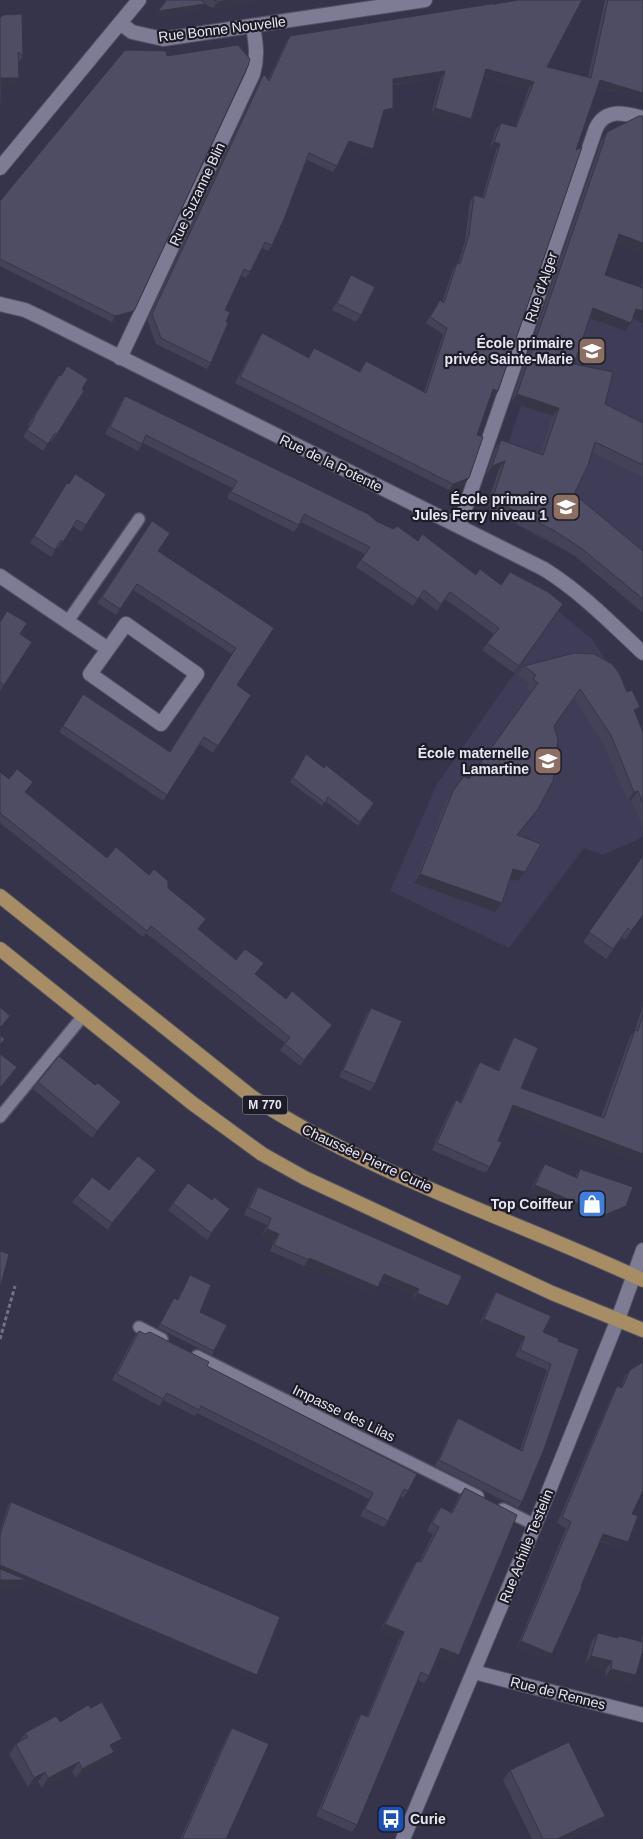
<svg xmlns="http://www.w3.org/2000/svg" width="643" height="1839" viewBox="0 0 643 1839" font-family="Helvetica,sans-serif">
<style>
.built{fill:#3f3c58}
.lines{fill:none;stroke-linecap:round;stroke-linejoin:round}
.service-casing{stroke:#525162;stroke-width:14}
.minor-casing{stroke:#525162;stroke-width:16}
.tertiary-casing{stroke:#525162;stroke-width:16}
.primary-casing{stroke:#525162;stroke-width:16}
.path{stroke:#727083;stroke-width:3;stroke-dasharray:4 2.5;stroke-linecap:butt}
.service{stroke:#7d7c94;stroke-width:11}
.minor{stroke:#7d7c94;stroke-width:14}
.tertiary{stroke:#7d7c94;stroke-width:14}
.primary{stroke:#a68d63;stroke-width:14}
.wall{fill:#444256}
.shaded-wall{fill:#373646}
.building{fill:#4f4d64;stroke:#373646}
.labels{text-anchor:middle;dominant-baseline:central;stroke-width:4.5;stroke-linejoin:round;paint-order:stroke}
.shield{fill:#1e1d27;stroke:#abaab6;stroke-width:1}
.shield-label{font-size:12px;font-weight:bold;fill:#e7e6f4}
.street-label{font-size:14px;fill:#e7e6f4;stroke:#1e1d27}
.poi-label{font-size:14px;font-weight:bold;fill:#e7e6f4;stroke:#1e1d27;text-anchor:end}
</style>
<rect width="100%" height="100%" fill="#36344a"/>
<!-- built -->
<path class="built" d="M567 272 638 296 643 276V612L575 556 491 511 488 502Z
M558 611 592 639 620 681 643 737V837L603 855 584 848 509 948 390 891 437 784Z"/>
<g class="lines">
<defs>
<path id="service" d="M68 621 139 519
M0 1117 83 1016
M139 1327 162 1339
M197 1356 478 1496
M503 1509 535 1525"/>
<path id="minor" d="M120 23 132 32 163 39 425 0
M0 168 139 0
M0 304 25 310 44 319 544 569C581 592 611 623 643 653
M120 358 253 74C258 57 256 44 253 26
M459 526 596 128C606 108 624 113 643 118
M0 576 108 649
M126 624 197 674 161 724 90 674Z
M474 1672 643 1715"/>
<path id="tertiary" d="M403 1839 535 1525 618 1319 643 1250"/>
<path id="primary" d="M0 896 252 1097C373 1176 513 1219 643 1280
M0 949 192 1103 262 1154 305 1178 552 1293 643 1330"/>
</defs>
<!-- service casing -->
<use href="#service" class="service-casing"/>
<!-- minor casing -->
<use href="#minor" class="minor-casing"/>
<!-- tertiary casing -->
<use href="#tertiary" class="tertiary-casing"/>
<!-- primary casing -->
<use href="#primary" class="primary-casing"/>
<!-- path -->
<path class="path" d="M0 1339 15 1286"/>
<!-- service -->
<use href="#service" class="service"/>
<!-- minor -->
<use href="#minor" class="minor"/>
<!-- tertiary -->
<use href="#tertiary" class="tertiary"/>
<!-- primary -->
<use href="#primary" class="primary"/>
</g>
<!-- wall -->
<path class="wall" d="M167 0H263L213 8 205 4 200 10 154 17Z
M605 0H643V100L598 87 576 150 498 391 494 397 490 396 477 435 469 478 464 484 449 490 235 383 258 339 262 333 308 358 314 348 359 372 366 361 424 392 443 334 426 323 440 300 442 302 453 269 458 263 465 241 470 201 474 195 482 198 496 150 490 148 496 129 501 123 515 127 529 88 484 76 471 119 467 125 431 114 441 77 393 85 389 114 382 115 373 149 368 155 346 147 337 166 333 172 307 160 272 245 268 251 262 248 250 272 246 278 241 276 225 310 226 322 211 363 207 369 156 344 147 320 260 80 264 74 268 80 286 42 290 36 547 67 588 77Z
M0 18 23 56 19 62V78L14 85H1Z
M643 116V254L616 244 605 275 643 288V323L632 318 631 323 625 331 590 318 574 364 605 404 643 423V477L592 452 574 494 643 551V613L575 556 549 540 491 511 488 502 499 469 486 475 495 449 501 440 540 454 553 416 511 402 601 141 607 132Z
M0 201 134 311 130 317 112 322 0 266Z
M351 275 361 315 356 322 332 310 347 282Z
M67 366 57 434 52 441 50 440 43 451 23 437 29 427 28 425 54 382 59 375 61 376Z
M125 396 376 521 418 541 476 575 501 585 563 604 514 673 482 650 494 634 445 599 437 611 419 597 413 606 356 567 365 554 301 522 294 532 227 498 232 488 143 443 138 451 105 434 121 402Z
M67 483 106 494 81 532 73 526 58 548 57 547 51 557 30 543Z
M152 521 158 551 274 628 237 685 251 695 213 753 200 744 163 801 59 732 83 694 169 752 232 654 133 590 116 615 97 603Z
M7 611 20 634 32 642 0 691V621Z
M574 653 635 713 643 732V827L631 800 628 801 604 745 574 698 554 726 538 809 532 818 518 835 525 872 518 881 510 879 495 912 414 883 447 800 464 776 469 779 532 692 527 688 530 684 518 675 524 666Z
M306 754 324 768 374 803 358 826 325 801 322 806 290 782Z
M0 772 26 792 107 858 149 875 168 888 198 929 327 1032 300 1066 280 1050 285 1043 146 933 143 937 0 823Z
M643 856V915L625 940 622 938 606 959 583 942Z
M643 1006V1159L641 1162 510 1112 498 1141 490 1167 485 1173 432 1150 451 1107 456 1100 460 1102 475 1069 480 1062 498 1070 510 1044 514 1037 521 1088 601 1117 630 1037 635 1030Z
M371 1008 375 1084 370 1091 339 1077 366 1015Z
M38 1082 95 1085 121 1102 92 1138 33 1089Z
M545 1164 575 1177 580 1169 621 1213 600 1221 530 1192 540 1171Z
M156 1170 108 1230 72 1202 77 1196 109 1190Z
M188 1183 212 1200 225 1215 207 1240 168 1210Z
M258 1187 462 1276 444 1312 413 1299 414 1295 381 1281 378 1287 374 1294 305 1265 304 1266 270 1251 274 1241 262 1236 267 1225 244 1215 253 1194Z
M190 1275 200 1312 214 1351 212 1355 158 1328 171 1302 174 1298 177 1300Z
M496 1292 543 1332 558 1341 522 1502 518 1508 435 1466 454 1424 458 1418 520 1450 547 1370 515 1356 521 1343 479 1325 492 1298Z
M139 1331 207 1366 408 1491 403 1498 401 1496 388 1521 384 1527 360 1516 369 1499 197 1413 195 1416 163 1400 159 1406 112 1380 134 1337Z
M630 1370 632 1514 628 1542 624 1548 600 1541 548 1660 517 1647 566 1528 557 1523 613 1393 617 1386 621 1388 625 1376Z
M465 1488 453 1663 438 1656 429 1676 424 1683 418 1680 357 1825 352 1832 316 1816 356 1721 361 1714 367 1716 399 1639 380 1631 412 1568 417 1561 419 1562 433 1534 427 1531 435 1514 441 1507 451 1512 459 1496Z
M11 1502 257 1675 255 1678 27 1581 21 1589H0V1531L8 1505Z
M598 1633 617 1638 619 1636 641 1642 643 1634V1653H642L630 1683 605 1677 606 1669 585 1664 592 1641Z
M60 1722 115 1749 113 1750 114 1752 107 1761 76 1778 72 1772 42 1788 38 1782 28 1787 9 1754 16 1744 19 1742 25 1733Z
M232 1728 226 1839H180L226 1738Z
M510 1770 605 1816 598 1825 570 1839H532L503 1780Z"/>
<!-- shaded-wall -->
<path class="shaded-wall" d="M229 0H263L213 8 218 2Z
M205 4 200 10 154 17 158 11Z
M486 69 534 82 529 88 482 75Z
M445 71 441 77 389 85 393 79Z
M1 78H19L14 85H0Z
M600 80 643 93V100L596 86Z
M393 108 389 114 380 116 384 110Z
M435 108 471 119 467 125 431 114Z
M349 141 373 149 368 155 345 147Z
M494 142 500 144 496 150 490 148Z
M619 234 643 243V254L613 243Z
M593 308 631 323 625 331 587 317Z
M636 309 643 311V323L630 317Z
M134 311 130 317 112 322 115 316Z
M493 389 498 391 494 397 488 395Z
M517 394 559 408 553 416 511 402Z
M505 461 499 469 486 475 492 466Z
M469 478 464 484 449 490 453 484Z
M640 707 633 716 634 710Z
M638 791 631 800 628 801 634 792Z
M538 809 532 818 510 844 517 835Z
M513 869 525 872 518 881 507 878Z
M420 874 502 903 495 912 414 883Z
M121 1102 117 1108 92 1138 97 1131Z
M513 1105 643 1154V1159L641 1162 509 1112Z
M156 1170 152 1177 108 1230 112 1223Z
M535 1185 626 1206 621 1213 600 1221 530 1192Z
M267 1229 279 1234 274 1241 262 1236Z
M309 1258 378 1287 374 1294 305 1265Z
M384 1274 419 1289 414 1295 380 1280Z
M417 1293 448 1306 444 1312 413 1299Z
M484 1319 525 1337 521 1343 479 1325Z
M603 1534 628 1542 624 1548 599 1540Z
M0 1565 257 1675 255 1678 27 1581 21 1589H0Z
M385 1624 404 1632 399 1639 380 1631Z
M521 1641 552 1654 548 1660 517 1647Z
M441 1648 459 1655 453 1663 436 1655Z
M591 1656 612 1661 606 1669 585 1664Z
M611 1669 636 1675 630 1683 605 1677Z
M122 1739 115 1749 103 1755 110 1745Z
M114 1752 107 1761 76 1778 82 1769Z
M79 1762 72 1772 42 1788 48 1778Z
M45 1772 38 1782 28 1787 34 1778Z
M605 1816 598 1825 570 1839H557Z"/>
<!-- building -->
<path class="building" d="M167 0H201L205 4 158 11Z
M214 0H229L218 2Z
M518 0H582L547 67 591 78 608 0H643V93L600 80 576 150 582 147 498 391 493 389 477 435 483 437 469 478 453 484 240 377 262 333 309 358 314 348 360 372 366 361 426 393 447 328 430 317 440 300 444 303 457 263 460 264 469 235 474 195 484 198 500 144 494 142 501 123 516 127 534 82 486 69 471 119 435 108 445 71 393 79V108L384 110 373 149 349 141 337 166 309 153 284 219 272 245 265 242 250 272 244 269 225 310 230 312 226 322 228 323 211 363 161 338 152 314 264 74 269 81 290 36 490 4H494L495 5V4Z
M22 14 23 56 18 52 19 78H1V104H0V18L3 15Z
M238 45 250 59 248 66 134 311 115 316 0 259V201L125 50 166 51 167 56Z
M639 116H643V243L619 234 605 275 643 288V311L636 309 631 323 593 308 574 364 613 372 605 404 643 423V465L595 442 588 465 574 494 643 551V599L581 548 555 531 497 502 494 494 505 461 492 466 501 440 543 455 559 408 517 394 607 132Z
M351 275 375 287 361 315 337 303Z
M67 366 88 379 82 389 84 391 57 434 55 433 48 444 27 430 34 420 33 419 59 375 61 376Z
M125 396 323 492 368 514 376 521 393 529 397 526 418 541 422 534 476 575 480 569 501 585 510 572 548 592 563 604 519 666 487 643 499 628 450 592 441 604 424 590 418 599 361 560 370 547 304 514 299 525 231 492 237 481 146 435 142 444 110 427Z
M75 474 106 494 86 525 77 520 63 542 61 540 55 550 34 536 67 483 69 484Z
M152 521 170 533 158 551 274 628 237 685 251 695 218 746 204 737 167 795 63 726 83 694 170 752 236 648 137 584 120 609 102 597Z
M7 611 27 623 20 634 32 642 4 685 0 682V621H1Z
M574 653 594 654 612 664 619 673 627 692 632 690 640 707 634 710 643 732V803L638 791 634 792 611 735 580 689 554 726 558 740 553 781 538 809 517 835 541 844 525 872 513 869 502 903 420 874 453 791 464 776 469 779 538 683 533 679 536 675 524 666Z
M306 754 324 768 326 765 374 803 360 822 328 797 325 803 293 778Z
M17 769 33 782 25 792 107 858 116 847 149 875 154 869 168 881V888L206 919 198 929 236 960 245 949 264 963 255 974 286 999 292 991 332 1025 304 1060 285 1044 290 1037 151 926 147 931 0 813V772L9 779Z
M643 856V915L631 931 628 928 613 949 589 932Z
M0 1007 10 1016 0 1028Z
M371 1008 402 1021 375 1084 343 1070Z
M643 1014V1154L513 1105 498 1141 502 1142 490 1167 437 1143 456 1100 461 1103 480 1062 499 1071 514 1037 538 1048 521 1088 604 1118 635 1030 638 1031Z
M0 1035 5 1039 0 1045Z
M0 1054 17 1067 0 1088Z
M59 1056 95 1085 98 1083 121 1102 97 1131 38 1082Z
M138 1156 156 1170 112 1223 77 1196 92 1177 109 1190Z
M545 1164 577 1178 580 1169 633 1187 626 1206 605 1215 535 1185Z
M188 1183 212 1200 214 1197 230 1209 211 1233 173 1203Z
M258 1187 462 1276 448 1306 417 1293 419 1289 384 1274 378 1287 309 1258V1260L274 1245 279 1234 267 1229 271 1218 249 1208Z
M0 1251 9 1254 0 1288Z
M190 1275 211 1285 200 1312 227 1325 214 1351 160 1324 174 1298 178 1300Z
M496 1292 551 1316 543 1332 559 1339 558 1341 579 1349 544 1449 522 1502 439 1460 458 1418 522 1451 551 1364 520 1350 525 1337 484 1319Z
M139 1331 145 1334 150 1332 209 1362 207 1366 417 1474 408 1491 404 1489 388 1521 365 1509 373 1493 201 1406 199 1410 167 1393 163 1399 117 1374Z
M643 1362V1491L632 1514 638 1516 628 1542 603 1534 581 1586 582 1587 552 1654 521 1641 571 1522 562 1517 617 1386 622 1388 630 1370Z
M465 1488 517 1515 459 1655 441 1648 429 1676 421 1672 357 1825 321 1809 361 1714 368 1717 404 1632 385 1624 417 1561 421 1562 439 1527 432 1523 441 1507 452 1513Z
M11 1502 280 1617 257 1675 0 1565V1535Z
M0 1569 27 1580H0Z
M598 1633 618 1638 619 1636 643 1642V1650L636 1675 611 1669 612 1661 591 1656Z
M102 1702 122 1739 110 1745 114 1752 82 1769 79 1762 48 1778 45 1772 34 1778 16 1744 28 1737 25 1733 56 1716 60 1722 88 1705 91 1708Z
M232 1728 269 1744 226 1839H182Z
M569 1742 605 1816 557 1839H543L510 1770Z"/>
<!-- icons -->
<defs>
<symbol id="school-square" viewBox="-11 -11 22 22"><rect x="-9" y="-9" width="18" height="18" rx="4" fill="#8d6e63" stroke="#1e1d27"/><path d="M0-5L7-2L0 1L-7-2ZM-4 1L0 2.5L4 1V4Q0 6-4 4Z" fill="#fff"/></symbol>
<symbol id="shop-square" viewBox="-11 -11 22 22"><rect x="-9" y="-9" width="18" height="18" rx="4" fill="#3f7fe0" stroke="#1e1d27"/><path d="M-5-2.5h2.3a2.7 3.5 0 0 1 5.4 0H5L5.5 6h-11ZM-1.5-2.5h3a1.5 2.3 0 0 0-3 0Z" fill="#fff"/></symbol>
<symbol id="bus-square" viewBox="-11 -11 22 22"><rect x="-9" y="-9" width="18" height="18" rx="4" fill="#1a4fb4" stroke="#1e1d27"/><path d="M-5-6H5V4H4V6H2V4H-2V6H-4V4H-5ZM-3.5-4V0h7V-4ZM-3.5 1.2v1.5H-2V1.2ZM2 1.2v1.5H3.5V1.2Z" fill="#fff"/></symbol>
</defs>
<g fill-rule="evenodd">
<use href="#school-square" x="576" y="335" width="32" height="32"/>
<use href="#school-square" x="550" y="491" width="32" height="32"/>
<use href="#school-square" x="532" y="745" width="32" height="32"/>
<use href="#shop-square" x="576" y="1188" width="32" height="32"/>
<use href="#bus-square" x="375" y="1803" width="32" height="32"/>
</g>
<g class="labels">
<!-- shield labels -->
<rect class="shield" x="242.5" y="1095.5" width="45" height="19" rx="4"/>
<g class="shield-label">
<text x="265" y="1105">M 770</text>
</g>
<!-- street labels -->
<g class="street-label">
<text transform="translate(222 29) rotate(-7)">Rue Bonne Nouvelle</text>
<text transform="translate(197 194) rotate(-65)">Rue Suzanne Blin</text>
<text transform="translate(541 287) rotate(-71)">Rue d'Alger</text>
<text transform="translate(331 463) rotate(26)">Rue de la Potente</text>
<text transform="translate(367 1158) rotate(25)">Chaussée Pierre Curie</text>
<text transform="translate(344 1413) rotate(26)">Impasse des Lilas</text>
<text transform="translate(526 1546) rotate(-68)">Rue Achille Testelin</text>
<text transform="translate(558 1693) rotate(14)">Rue de Rennes</text>
</g>
<!-- poi labels -->
<g class="poi-label">
<text x="573" y="343">École primaire<tspan x="573" dy="16">privée Sainte-Marie</tspan></text>
<text x="547" y="499">École primaire<tspan x="547" dy="16">Jules Ferry niveau 1</tspan></text>
<text x="529" y="753">École maternelle<tspan x="529" dy="16">Lamartine</tspan></text>
<text x="573" y="1204">Top Coiffeur</text>
<text x="410" y="1819" text-anchor="start">Curie</text>
</g>
</g>
</svg>
